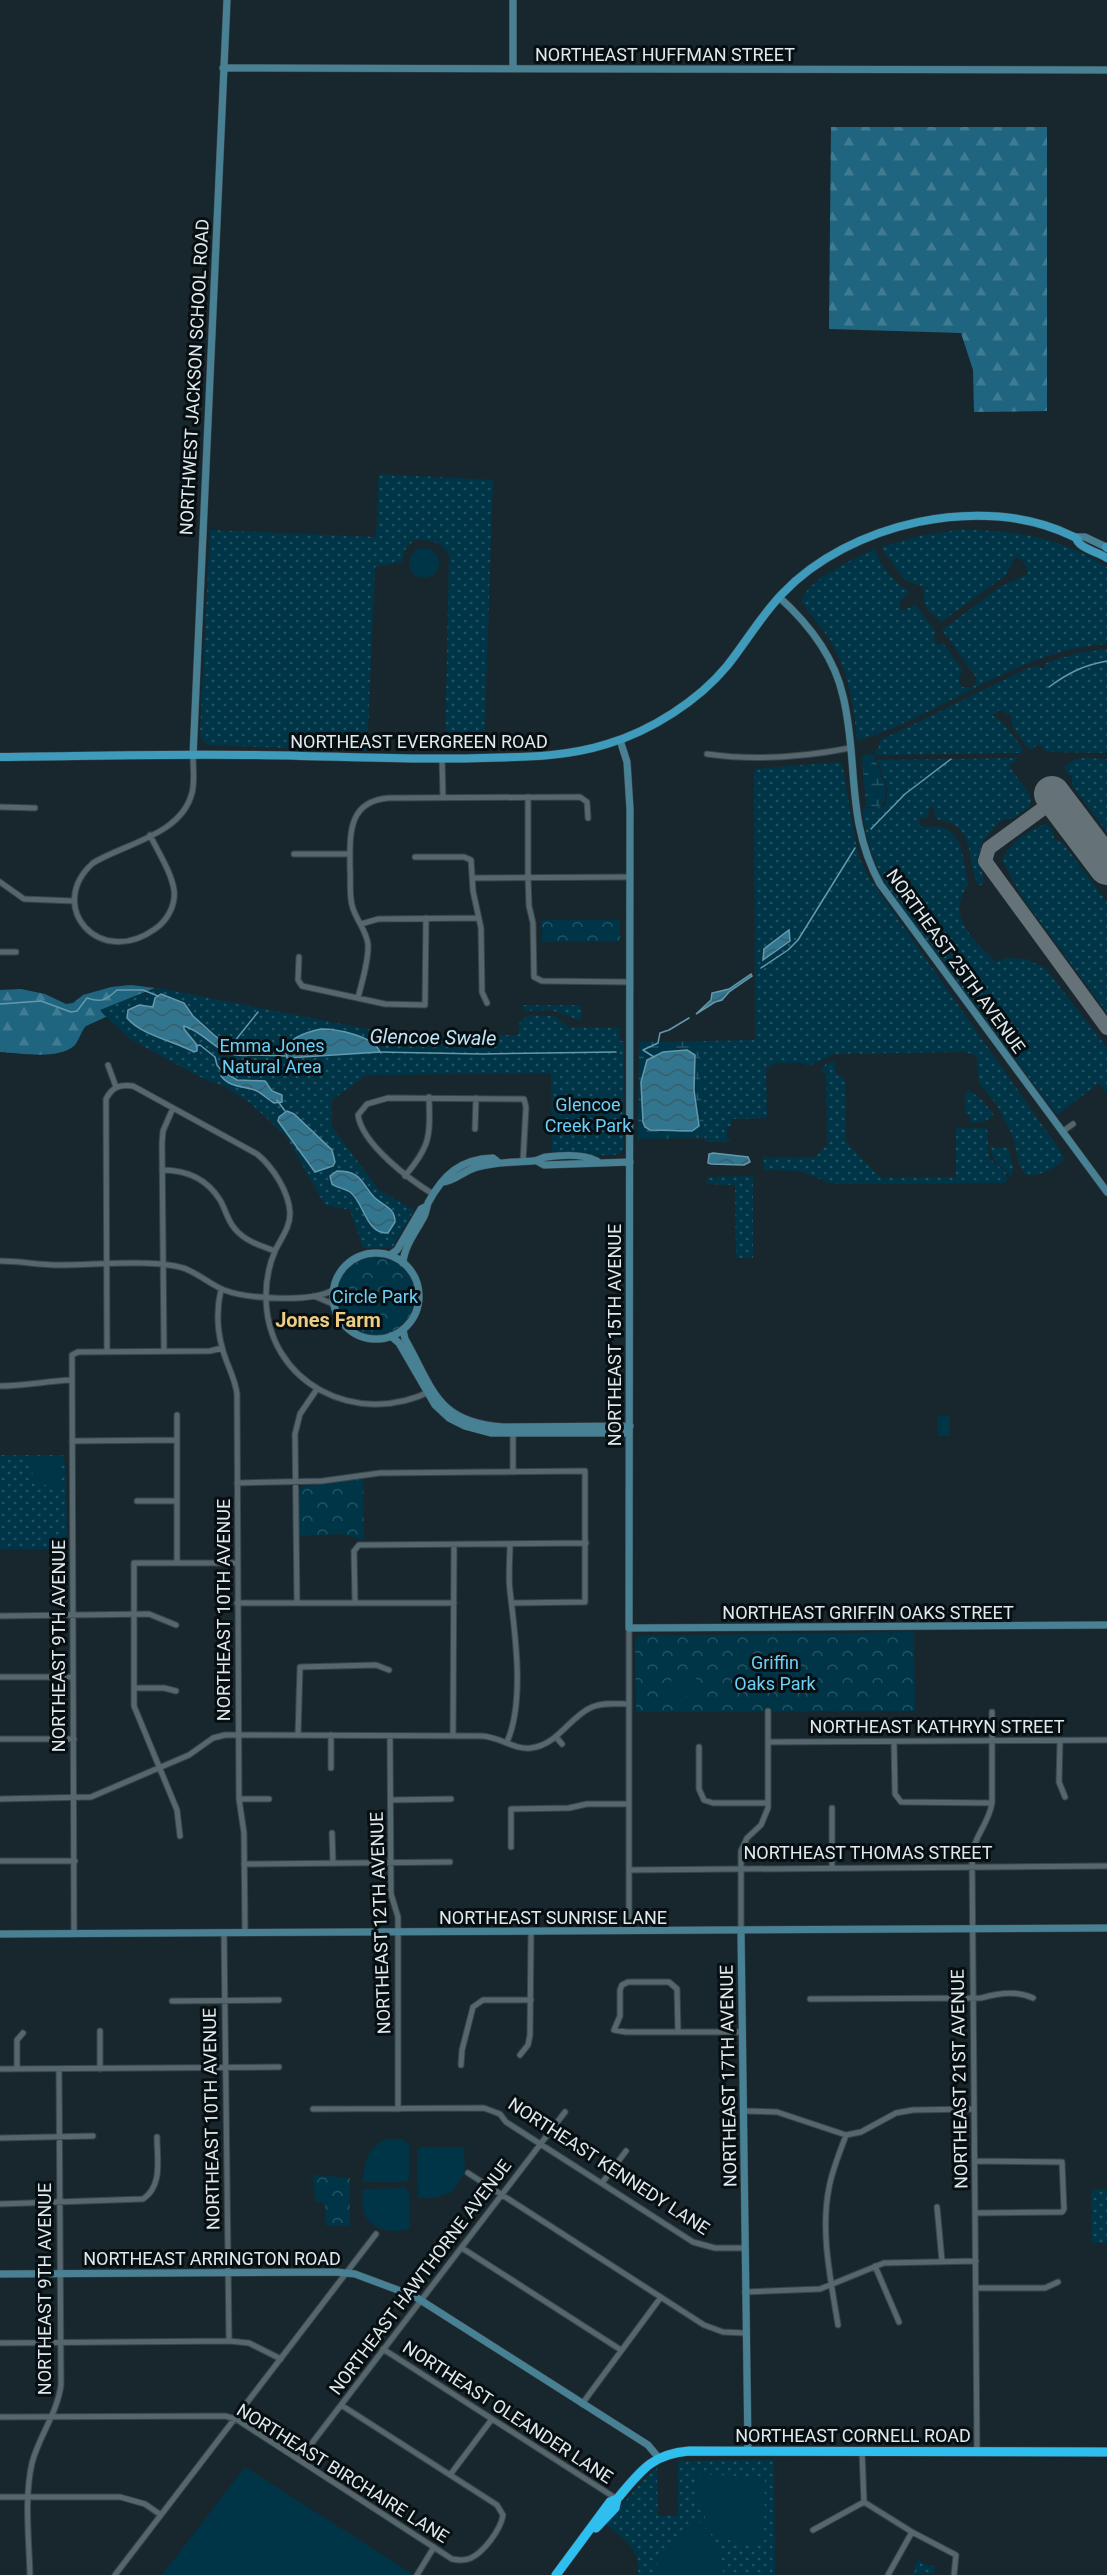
<svg xmlns="http://www.w3.org/2000/svg" width="1107" height="2575" viewBox="0 0 1107 2575" font-family="Roboto,sans-serif">
<style>
.grass{fill:url(#grass-dots)}
.forest{fill:url(#forest-firs)}
.wetland{fill:url(#wetland-marsh);fill-rule:evenodd}
.park{fill:url(#park-crowns)}
.pitch{fill:#003547}
.water{fill:url(#water-waves);stroke:#6698ac;stroke-width:1.5}
.lines{fill:none;stroke-linecap:round;stroke-linejoin:round}
.stream{stroke:#6698ac;stroke-width:1.5}
.taxiway{stroke:#657278;stroke-width:14}
.runway{stroke:#657278;stroke-width:36}
.street-casing{stroke:#38444a;stroke-width:7}
.secondary-casing{stroke:#38444a;stroke-width:8}
.primary-casing{stroke:#38444a;stroke-width:9}
.highway-casing{stroke:#38444a;stroke-width:10}
.street{stroke:#55666d;stroke-width:5}
.secondary{stroke:#498194;stroke-width:7}
.primary{stroke:#3e9bbb;stroke-width:8}
.highway{stroke:#2ebfef;stroke-width:9}
.labels{text-anchor:middle;dominant-baseline:central;stroke-width:6;stroke-linejoin:round;paint-order:stroke}
.street-label{font-size:18px;fill:#e0eaee;stroke:#080f12}
.park-label{font-size:18px;fill:#6cd0f7;stroke:#080f12}
.water-label{font-size:20px;font-style:italic;fill:#c1e5f5;stroke:#080f12}
.neighbourhood-label{font-size:20px;font-weight:bold;fill:#eccd82;stroke:#080f12}
</style>
<defs>
<pattern id="grass-dots" width="8" height="8" patternUnits="userSpaceOnUse" patternTransform="scale(1.5)"><rect width="8" height="8" fill="#003547"/><path d="M2 2h.1M6 6h.1" fill="none" stroke="#255262" stroke-width="1.8" stroke-linecap="round"/></pattern>
<pattern id="forest-firs" width="22" height="20" patternUnits="userSpaceOnUse" patternTransform="scale(1.5)"><rect width="22" height="20" fill="#1f657f"/><path d="M5 1l3.5 6h-7zM16 11l3.5 6h-7z" fill="#3f7b91"/></pattern>
<pattern id="wetland-marsh" width="20" height="14" patternUnits="userSpaceOnUse" patternTransform="scale(1.5)"><rect width="20" height="14" fill="#003547"/><path d="M1 5h8M5 5V1M11 12h8M15 12V8" fill="none" stroke="#255262"/></pattern>
<pattern id="park-crowns" width="20" height="18" patternUnits="userSpaceOnUse" patternTransform="scale(1.5)"><rect width="20" height="18" fill="#003547"/><path d="M2 6a3 3 0 1 1 6 0M12 15a3 3 0 1 1 6 0" fill="none" stroke="#255262"/></pattern>
<pattern id="water-waves" width="16" height="10" patternUnits="userSpaceOnUse" patternTransform="scale(1.5)"><rect width="16" height="10" fill="#31758f"/><path d="M0 5q4-4 8 0t8 0" fill="none" stroke="#3a5e6b"/></pattern>
</defs>
<rect width="100%" height="100%" fill="#18272e"/>
<!-- grass -->
<path class="grass" d="M379 474 493 480 484 747 445 748 449 555C440 540 430 540 414 540L404 551 402 562 375 567 367 751 209 745 203 741 200 734 210 530 376 537Z
M958 530C1010 529 1063 538 1107 567V644C1016 650 942 716 857 741 854 705 849 671 829 639 821 626 810 615 802 602 804 581 857 557 875 549 880 565 895 585 910 591L900 601V609L903 610 916 605 935 631 934 642 938 645 943 643 962 670 959 681 962 687 971 688 976 684V677L942 630 1000 587 1024 576 1028 572C1025 564 1023 559 1015 557L1006 575 941 622C935 616 925 610 924 601 924 594 925 592 922 586L905 580 881 547 919 536Z
M1107 649V753L1047 752 1039 744 1030 750 1013 728 1011 716 1000 710 992 715 1003 723 1023 749 1022 753 876 755 875 752 879 747V741L1026 669 1035 666 1044 669 1046 663 1077 653Z
M1018 758 1009 766 1029 794 1031 801 1029 807 1013 818 1000 821 982 842 979 858 984 883 979 886C964 856 979 826 936 819L934 808 929 807 928 818H920V826C927 827 938 826 944 828 964 836 964 866 968 885 945 917 974 940 996 962L1006 958 1027 959 1046 969 1107 1048V1094L1099 1083 1057 1115 892 895C875 867 866 842 862 809L882 807 886 804 888 789 877 760Z
M1084 758 1107 759V832L1072 785V776L1066 773 1065 767 1074 760Z
M839 762 843 768 854 833 859 857 868 876 1063 1155 1064 1159C1057 1168 1034 1180 1024 1173L1020 1166 1012 1134 996 1104 979 1083 977 1058 972 1054 964 1052 835 1054 807 1067 806 1063H772V1067L766 1068 767 1118 731 1119V1126H727V1139H731L728 1142H705L700 1094V1041L755 1040 754 769Z
M1047 824 1053 831 1054 839 1063 843 1107 902V1013L1022 897 1002 860C1009 844 1030 828 1047 824Z
M159 988 392 1034 518 1035 520 1021 530 1015 554 1016 569 1027 620 1028V1041H624V1148L620 1153 615 1155 552 1156 551 1073 366 1075 332 1100V1127L379 1190 414 1210 392 1248H363L350 1210 325 1205 286 1136 249 1102 224 1086 206 1080 130 1039 99 1010Z
M522 1005H581L582 1021 551 1010 524 1011Z
M835 1062V1073L845 1079 846 1142 881 1178 956 1177V1128H987L989 1158 1005 1172 1008 1180 1003 1183 845 1184H833L800 1171 764 1170 763 1153 765 1157H815L827 1145 826 1073 821 1072 826 1063Z
M969 1090 982 1100 994 1115 984 1122 970 1123V1115L965 1114V1094Z
M990 1146 1008 1148 1013 1166 1012 1178 994 1160Z
M753 1176V1258H736L735 1185 707 1184V1177Z
M0 1455H63L66 1471 67 1549H0Z
M1091 2189H1107V2243H1092Z
M774 2460 775 2575H638C641 2549 624 2539 606 2524L645 2478 657 2468 658 2515 678 2516V2461Z
M919 2559 924 2564 934 2566 935 2573 911 2575 915 2571 914 2566Z"/>
<!-- forest -->
<path class="forest" d="M831 127H1047V411L974 412 973 370 961 333 829 329Z
M131 985 155 988 100 1010 106 1017 86 1026C81 1031 79 1041 74 1046 57 1060 21 1053 0 1052V990L21 989 45 994 66 1004 73 1003 83 995 111 987Z"/>
<!-- wetland -->
<path class="wetland" d="M868 754H873L885 785V800L879 807H866L862 757Z
M700 1041V1093L704 1115V1138L638 1139 639 1042ZM695 1063 694 1090 699 1122 692 1131 650 1130 643 1122V1068Z"/>
<!-- park -->
<path class="park" d="M542 920H620V941L542 942Z
M335 1296a40 40 0 1 1 80 0a40 40 0 1 1-80 0Z
M363 1477 364 1540 341 1534 298 1536 299 1491 301 1487Z
M914 1632 915 1711 636 1712 635 1642 638 1636Z
M313 2175 350 2178V2226H326L325 2205 322 2202H315Z"/>
<!-- pitch -->
<path class="pitch" d="M409 563a15 15 0 1 1 30 0a15 15 0 1 1-30 0Z
M601 1094H614V1117H601Z
M937 1416H950V1436H938Z
M32 1459H57L61 1463V1487C41 1487 29 1482 32 1459Z
M779 1648H796V1671H779Z
M680 1670 690 1672 697 1680V1690L691 1696 674 1697 670 1693 672 1675Z
M386 2139H401L409 2144V2178L406 2182H363C364 2163 367 2148 386 2139Z
M421 2147H464L465 2172 452 2192 434 2198H418L417 2151Z
M405 2188 409 2193 410 2228C395 2235 370 2230 364 2213 362 2206 363 2197 362 2189Z
M245 2467 414 2575H162Z
M695 2474 761 2477 765 2480 764 2546C754 2545 741 2545 731 2541 705 2531 695 2500 695 2474Z
M694 2518C713 2532 724 2551 723 2575H654L653 2569Z"/>
<!-- water -->
<path class="water" d="M789 930 790 941 763 960 764 949Z
M751 974 752 976 729 992 722 1000 715 1002 696 1014 711 1000 712 993 729 989Z
M161 994 184 1003 193 1016 214 1035 232 1049 250 1055C219 1060 208 1033 184 1026V1029L197 1045V1051L194 1052C174 1041 141 1035 127 1018L128 1010 139 1005 153 1007 155 998Z
M321 1029C337 1029 374 1036 380 1052L287 1058C281 1039 307 1032 321 1029Z
M687 1050 695 1055 694 1090 699 1126 692 1131 650 1130 645 1127 643 1122 641 1082 647 1060 663 1052Z
M224 1072 237 1080 265 1081 272 1091 282 1095V1102L274 1103C267 1099 262 1093 255 1090 244 1086 230 1088 221 1076Z
M287 1111 294 1114 332 1150 335 1162 333 1166 315 1172 278 1121 279 1117Z
M713 1153 748 1157 750 1162 744 1165 711 1164 708 1163 709 1154Z
M337 1171C362 1171 361 1183 374 1197 383 1206 395 1207 395 1222L388 1233C366 1235 364 1202 350 1192 344 1188 337 1188 332 1184L330 1176Z"/>
<g class="lines">
<!-- stream -->
<path class="stream" d="M1049 687C1068 673 1084 665 1107 661
M871 829 905 794 951 759
M761 968 788 950 798 940 855 848
M0 1004 41 1001 71 1012 77 1011 87 998C102 1003 106 1000 117 990H143L158 996
M196 1046 200 1045 215 1057 217 1065 224 1074
M230 1047 258 1012
M643 1050 658 1043 660 1033 669 1030 689 1018
M643 1050 654 1057
M379 1052 482 1054 616 1052
M250 1055 287 1056
M277 1100 285 1111"/>
<!-- taxiway -->
<path class="taxiway" d="M1056 799 989 848 985 861 1107 1028"/>
<!-- runway -->
<path class="runway" d="M1052 794 1107 867"/>
<defs>
<path id="street" d="M707 754C755 761 804 757 850 748
M442 759 443 797
M528 797V877L529 906 533 923 534 977 542 981 629 982
M0 807 35 808
M150 835C158 852 171 871 174 890 176 905 167 921 155 929 99 969 45 906 93 863 126 843 181 835 192 793 195 782 193 767 193 756
M294 854H350
M415 857H464L471 860 473 891 481 928 482 992 487 1003
M472 878 629 877
M0 882 24 899 74 901
M361 924 378 919 478 918
M0 952H16
M299 957 298 980 302 986 385 1004 425 1005 426 918
M358 998C362 981 369 961 368 944 366 929 355 919 352 905 349 893 351 880 350 868 350 835 347 801 389 798L580 797 587 802 588 818
M108 1065 116 1087
M475 1129 476 1098
M1062 1132 1073 1124
M162 1170C186 1170 207 1179 220 1200 226 1210 227 1220 235 1229 245 1241 261 1246 275 1251
M405 1176C431 1145 430 1137 429 1097
M433 1194C410 1180 362 1144 358 1115L367 1104 388 1098 524 1099 526 1107 523 1161
M0 1261C20 1261 39 1265 60 1265 95 1265 141 1260 175 1266 194 1269 207 1283 224 1290 248 1299 311 1303 333 1290
M221 1289C217 1307 217 1329 222 1347 226 1364 235 1377 237 1394L239 1799 244 1833 245 1933
M314 1296 333 1304
M107 1351 106 1099C112 1087 120 1084 133 1086L257 1154C273 1167 289 1192 290 1213 290 1228 281 1238 275 1251 269 1265 266 1281 266 1296 266 1384 357 1428 431 1391
M164 1351 162 1143 163 1131 173 1108
M0 1386C24 1386 47 1381 71 1380
M72 1441 177 1440
M513 1472V1433
M237 1483 322 1481 380 1473 585 1471V1602L513 1603
M137 1501H177
M177 1563V1415
M237 1603H454
M297 1603 295 1434 300 1414 317 1389
M355 1603 354 1551 359 1545 586 1543
M0 1616 149 1614 176 1625
M0 1677H73
M134 1688H164L176 1691
M298 1735 300 1667 376 1665 389 1670
M331 1735V1768
M453 1736 454 1545
M390 1737 391 1894 398 1917V2109
M556 1737 562 1744
M0 1739H74
M1060 1741 1059 1782 1065 1797
M507 1742C525 1702 515 1634 510 1591 508 1576 510 1560 510 1544
M768 1742 1107 1740
M894 1742 895 1794 901 1802 992 1803
M699 1747V1789L704 1800 713 1803H768
M0 1799 91 1797 189 1755 213 1738 225 1735 482 1736C500 1737 514 1750 531 1748 558 1745 569 1717 592 1707 604 1702 617 1704 629 1704
M239 1799H269
M391 1800 451 1799
M832 1808V1867
M332 1833 333 1863
M180 1836 177 1810 134 1706V1563H237
M511 1847V1809L569 1808 587 1804H629
M0 1861H75
M244 1864 450 1862
M629 1870 1107 1866
M629 1931V1628
M741 1931V1851L747 1838 761 1825 768 1808V1711
M74 1934 72 1355 78 1352 210 1351 222 1348
M224 1934 229 2341
M810 1999 981 1998C998 1993 1017 1990 1033 1998
M172 2001 279 2000
M100 2031V2069
M678 2032 677 1989 669 1982H628L622 1985 620 1990V2016L614 2030 626 2032H742
M520 2055 528 2045 530 2035 531 1932
M461 2065 462 2050 473 2007 483 2000H531
M0 2069 279 2067
M17 2069V2040L23 2033
M313 2109 484 2108 500 2114 506 2122 693 2242 715 2248H745
M743 2111 777 2112 846 2135 861 2132 896 2113 913 2110 974 2109
M0 2138 93 2136
M975 2161 1062 2162 1064 2209 1062 2212 975 2213
M468 2173 704 2325 723 2332 745 2333
M602 2183 626 2151
M0 2204 143 2199C163 2186 157 2159 157 2137
M937 2207 942 2261
M462 2248 621 2350
M875 2266 899 2322
M976 2288H1045L1058 2282
M745 2292 820 2289 884 2263 976 2261
M838 2325C831 2281 820 2232 829 2188 832 2170 840 2152 846 2135
M0 2343 229 2341 249 2343 281 2359
M383 2349 617 2499
M582 2404 661 2297
M0 2417 225 2416 236 2419 452 2559C459 2560 464 2561 471 2558 484 2552 501 2529 503 2515L497 2505 341 2405
M862 2452 864 2502 912 2532 956 2555 954 2575
M977 2452 972 1854C975 1835 989 1823 992 1803V1712
M299 2460 565 2112
M450 2475 492 2419
M0 2497H120L145 2504 161 2515
M813 2530 864 2502
M30 2575C29 2539 24 2498 32 2463 39 2436 57 2414 61 2385L59 2069
M115 2575 376 2234
M417 2575 434 2547
M888 2575 912 2532"/>
<path id="secondary" d="M223 68 1107 70
M513 68V0
M1076 537H1085L1106 547
M779 597C809 624 834 656 843 696 859 761 845 820 880 884L1107 1192
M620 740 627 762 630 809 629 1628 1107 1625
M193 756 227 0
M537 1161 544 1165 630 1162
M443 1182C455 1181 465 1170 477 1167 496 1162 513 1162 533 1161 538 1161 541 1158 546 1157 561 1155 584 1154 597 1161
M333 1296a43 43 0 1 1 86 0a43 43 0 1 1-86 0Z
M390 1255 397 1250 421 1209 427 1206
M403 1263C404 1247 415 1233 422 1220 426 1215 426 1209 428 1203 443 1175 460 1159 493 1158L498 1162
M403 1330 405 1339C434 1390 436 1422 503 1427L630 1426
M391 1336 399 1343 435 1405 449 1418 465 1426 491 1433H629
M741 1931 748 2451
M0 1934 1107 1928
M0 2274 336 2272 355 2274 414 2296 648 2445 658 2457"/>
<path id="primary" d="M1106 547 1107 548
M0 757C100 756 201 753 301 756 362 757 422 760 482 758 525 757 566 757 607 744 651 731 698 701 727 666 746 642 761 616 782 594 849 523 983 492 1072 536 1083 541 1072 536 1080 544 1087 550 1099 553 1107 558"/>
<path id="highway" d="M596 2528 615 2508 617 2499
M556 2575 610 2502 617 2499C640 2472 651 2454 689 2451L1107 2452"/>
</defs>
<!-- street casing -->
<use href="#street" class="street-casing"/>
<!-- secondary casing -->
<use href="#secondary" class="secondary-casing"/>
<!-- primary casing -->
<use href="#primary" class="primary-casing"/>
<!-- highway casing -->
<use href="#highway" class="highway-casing"/>
<!-- street -->
<use href="#street" class="street"/>
<!-- secondary -->
<use href="#secondary" class="secondary"/>
<!-- primary -->
<use href="#primary" class="primary"/>
<!-- highway -->
<use href="#highway" class="highway"/>
</g>
<g class="labels">
<!-- street labels -->
<g class="street-label">
<text x="665" y="54">NORTHEAST HUFFMAN STREET</text>
<text transform="translate(194 377) rotate(-87)">NORTHWEST JACKSON SCHOOL ROAD</text>
<text x="419" y="741">NORTHEAST EVERGREEN ROAD</text>
<text transform="translate(956 961) rotate(54)">NORTHEAST 25TH AVENUE</text>
<text transform="translate(614 1335) rotate(-90)">NORTHEAST 15TH AVENUE</text>
<text transform="translate(223 1610) rotate(-90)">NORTHEAST 10TH AVENUE</text>
<text x="868" y="1612">NORTHEAST GRIFFIN OAKS STREET</text>
<text transform="translate(58 1646) rotate(-90)">NORTHEAST 9TH AVENUE</text>
<text x="937" y="1726">NORTHEAST KATHRYN STREET</text>
<text x="868" y="1852">NORTHEAST THOMAS STREET</text>
<text x="553" y="1917">NORTHEAST SUNRISE LANE</text>
<text transform="translate(380 1923) rotate(-92)">NORTHEAST 12TH AVENUE</text>
<text transform="translate(728 2076) rotate(-91)">NORTHEAST 17TH AVENUE</text>
<text transform="translate(959 2079) rotate(-91)">NORTHEAST 21ST AVENUE</text>
<text transform="translate(211 2119) rotate(-91)">NORTHEAST 10TH AVENUE</text>
<text transform="translate(609 2166) rotate(33)">NORTHEAST KENNEDY LANE</text>
<text x="212" y="2258">NORTHEAST ARRINGTON ROAD</text>
<text transform="translate(420 2277) rotate(-53)">NORTHEAST HAWTHORNE AVENUE</text>
<text transform="translate(44 2289) rotate(-90)">NORTHEAST 9TH AVENUE</text>
<text transform="translate(508 2412) rotate(33)">NORTHEAST OLEANDER LANE</text>
<text x="853" y="2435">NORTHEAST CORNELL ROAD</text>
<text transform="translate(343 2473) rotate(32)">NORTHEAST BIRCHAIRE LANE</text>
</g>
<!-- park labels -->
<g class="park-label">
<text x="272" y="1045">Emma Jones<tspan x="272" dy="21">Natural Area</tspan></text>
<text x="588" y="1104">Glencoe<tspan x="588" dy="21">Creek Park</tspan></text>
<text x="375" y="1296">Circle Park</text>
<text x="775" y="1662">Griffin<tspan x="775" dy="21">Oaks Park</tspan></text>
</g>
<!-- water labels -->
<g class="water-label">
<text transform="translate(433 1037) rotate(1)">Glencoe Swale</text>
</g>
<!-- neighbourhood labels -->
<g class="neighbourhood-label">
<text x="328" y="1320">Jones Farm</text>
</g>
</g>
</svg>
